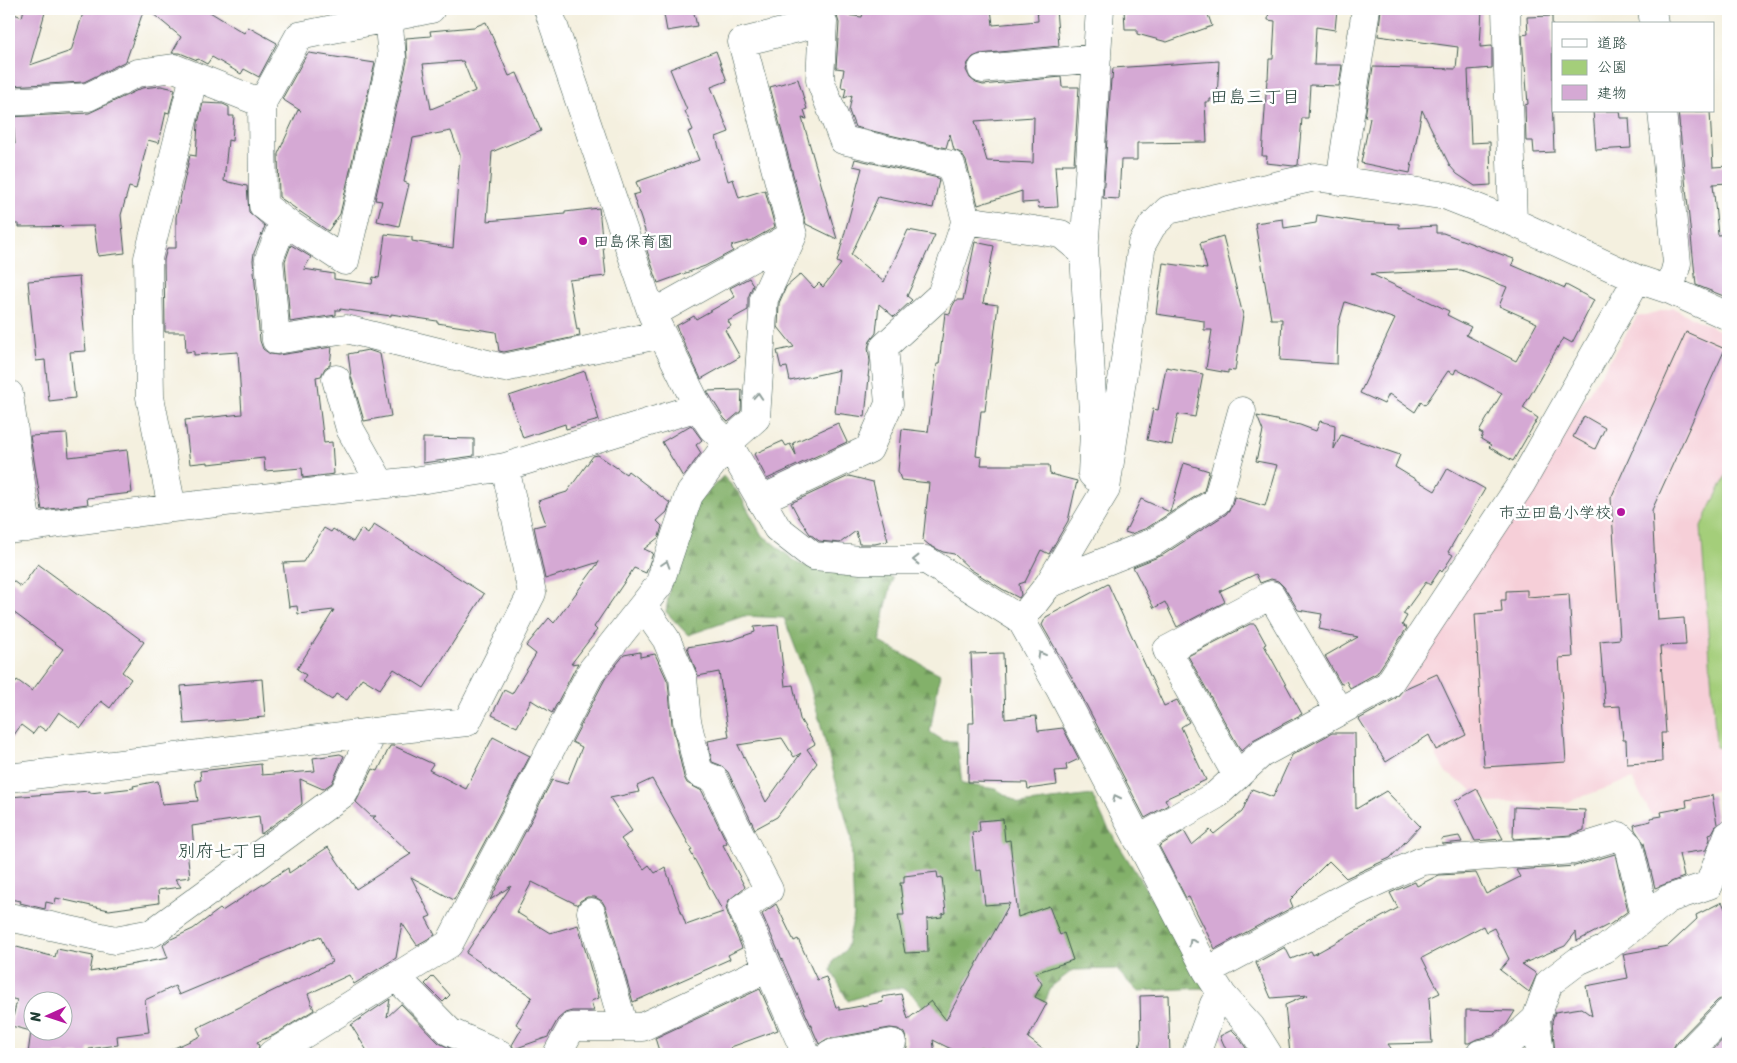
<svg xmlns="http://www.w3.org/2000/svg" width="1737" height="1063" viewBox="0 0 1737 1063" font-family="Sriracha,'Klee One',sans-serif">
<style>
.built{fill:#f6cfd8}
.forest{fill:url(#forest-firs);stroke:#51774f}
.park{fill:#a4ce7a;stroke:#628657}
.building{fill:#d5a9d4;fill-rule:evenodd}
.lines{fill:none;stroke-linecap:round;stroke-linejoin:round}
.minor-casing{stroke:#3f584e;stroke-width:29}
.minor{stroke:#fff;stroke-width:28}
.oneway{stroke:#8f9e9a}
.poi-dot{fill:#b5179e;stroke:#fff;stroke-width:2}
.labels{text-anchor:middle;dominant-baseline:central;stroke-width:5;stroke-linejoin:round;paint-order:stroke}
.poi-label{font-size:16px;fill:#1f3d34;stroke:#fff;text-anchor:start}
.neighbourhood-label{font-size:18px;fill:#1f3d34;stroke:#fff}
</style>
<defs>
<pattern id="forest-firs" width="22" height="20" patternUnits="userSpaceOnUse" patternTransform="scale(1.25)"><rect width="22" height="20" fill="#83b16a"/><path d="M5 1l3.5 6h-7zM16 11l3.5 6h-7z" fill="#6b9158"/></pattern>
</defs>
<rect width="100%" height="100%" fill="#fff"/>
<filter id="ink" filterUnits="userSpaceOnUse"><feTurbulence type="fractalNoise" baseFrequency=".02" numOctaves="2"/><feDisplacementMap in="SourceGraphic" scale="10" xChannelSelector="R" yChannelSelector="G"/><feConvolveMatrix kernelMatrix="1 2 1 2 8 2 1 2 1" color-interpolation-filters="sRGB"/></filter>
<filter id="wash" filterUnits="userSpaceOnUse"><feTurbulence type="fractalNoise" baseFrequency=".0096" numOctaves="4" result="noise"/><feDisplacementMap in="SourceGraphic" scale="20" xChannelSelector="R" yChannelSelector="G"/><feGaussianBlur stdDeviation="1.12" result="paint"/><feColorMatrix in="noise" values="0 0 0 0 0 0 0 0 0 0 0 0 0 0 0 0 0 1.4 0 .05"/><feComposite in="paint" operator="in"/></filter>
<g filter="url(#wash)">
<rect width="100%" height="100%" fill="#f4f0df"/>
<!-- built -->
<path class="built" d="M1673 308 1728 335V785L1652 816 1632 779 1567 802 1491 803 1445 772 1401 689 1637 317Z"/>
<!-- forest -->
<path class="forest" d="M723 476 739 493 761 534 799 564 844 574 880 572 893 578 885 610 880 642 940 674 930 732 944 741H957L962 784 996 789 1020 804 1092 795 1105 823 1176 937 1205 988 1137 991 1116 969 1073 970 1052 986 1020 1054 951 1051C941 1037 919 995 905 989 893 984 861 997 848 1001L831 970 833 961 846 950 854 916 851 837 810 686 784 618 744 616 688 635 666 612 671 577 696 504Z"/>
<!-- park -->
<path class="park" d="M1728 471V749L1716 747 1701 527Z"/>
<g id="blocks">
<!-- building -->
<path class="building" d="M24 9H46L30 65 71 51 84 10 95 13 96 9H144L126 61 84 82 9 86V12L22 17Z
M147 9H205L244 33 248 27 277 43 259 77 244 69 241 74 212 57 207 64 198 59 197 60 180 53H172L181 37Z
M663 9H693L697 26 667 31Z
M864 9H991L993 25 1038 21 1037 9H1056L1059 46 980 54 973 57 968 63 966 70 970 78 976 83 983 85 1061 77 1062 87H1079L1074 164H1062L1063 166H1055L1058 207 1039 208 1038 202 1022 203V191L978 205 966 161 961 153 954 150 950 134 946 148 855 127 849 111 852 95 844 98 846 88 841 87 844 69 836 68 839 23 837 16 838 14 862 17ZM1034 117 1033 163 987 161 975 121Z
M1124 9H1206L1212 26 1167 42 1137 34V29H1125Z
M1269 9H1337L1335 30 1316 27 1314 65H1342L1339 86 1310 85 1308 118H1302L1298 165 1294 166 1266 163 1267 156H1262L1267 79H1268L1269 59H1273L1275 21 1268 20Z
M1381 9H1482L1480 47 1492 46V68L1468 70 1471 143 1490 142 1491 185 1475 186 1457 174 1450 166 1422 110 1410 173 1361 163 1370 118 1365 117 1373 67 1456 69 1458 47 1378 36Z
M1552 16 1553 97 1552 98 1554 152 1534 153 1533 141H1526L1525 105 1528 104 1525 66H1524L1522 35 1528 34 1527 17Z
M486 22 509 76 517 73 541 131 492 152 487 221 565 214V212L599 208 606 276 569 280 577 330 579 329 580 336 504 352 499 351 496 332 437 323V321L391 314V316L340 309V310H336V315L290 322 285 261 291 245 311 257 304 269 334 274V279L372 284 373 277 379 278 385 234 412 237V241L453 248 460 155 451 131 413 138 404 182 409 184 399 226 377 221 382 201 375 200 407 61 406 38 431 36 430 31 474 27ZM463 61 475 91 431 109 423 64Z
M716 51 727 81 711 87 729 132 716 137 728 181 733 179 739 198 765 190 775 227 752 240 731 246 733 251 705 266 658 283 642 236 646 234 633 195 640 193 636 182 699 160 688 132 693 130 685 111 687 110 670 69Z
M309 53 375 63 340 214 328 231 279 197 278 154 298 110 301 111 282 99 307 54Z
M1219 61 1217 99H1210V102H1205L1207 142 1137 143V160H1121L1119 199 1103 198 1111 79H1112L1113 68Z
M798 79 807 109 804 110 807 119 802 118 837 239 806 224 770 87Z
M161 86 175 89 169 113 166 112 159 143 148 140 136 189 129 187 121 215 125 253 98 256 94 226 19 227V224H9V144H15L13 118 9 117 89 113 142 88Z
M203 103 223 104 229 107V116H234L232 141 228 140 224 181 247 186 249 212 265 226 254 253 253 260 260 341 263 349 270 354 278 355 332 347 330 365 325 368 321 376 316 377 324 443 332 442 334 474 303 478 302 468 265 471 264 458 208 464V462L190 464 185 420 242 414 238 352 194 355V351L186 352 185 332H165L164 260 167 248H176V217L190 155 196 156 198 123Z
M1593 111H1620L1621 118H1629L1631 148 1596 150Z
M1678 111H1710L1713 167 1728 166V183L1713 184 1718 235 1728 234V280H1724L1726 297 1696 285Z
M855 159 938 178 939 180 933 208 878 197 851 255 884 282 908 230 935 235 907 296 912 300 894 317 879 304 876 333 870 341 868 348 870 361 868 377H869L865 417 835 413 839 370 790 381 787 367 781 368 777 351 794 347 778 327 779 303 786 287 801 274 814 288 819 283 823 287 841 264 837 262 862 168 853 166Z
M1317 215 1360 222 1399 224V228L1436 226V233H1443L1514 259 1512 265 1565 288 1566 285 1594 300 1572 343 1563 338 1523 408 1538 418 1513 461 1489 447 1491 445 1481 439 1483 434 1479 432 1502 393 1456 369 1454 374 1448 371 1425 405 1421 402 1415 412 1389 394 1384 404 1360 393 1395 319 1345 302 1338 326 1337 364 1280 360 1282 319H1271L1255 223 1283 219 1284 228 1316 223ZM1461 270 1507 287 1499 306 1537 323 1516 361 1466 335 1471 327 1447 315 1449 311 1371 274Z
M1223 236 1243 315 1235 371 1228 370V373L1206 369 1212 330H1204V321L1156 314 1163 263 1207 269 1200 243Z
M975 242 994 246 983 303 998 305 985 411H981L976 456 982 457 981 465H1049L1050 474 1077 481 1068 521 1049 554 1041 550 1025 582 1019 584 1021 595 1019 598 1002 589 970 569 954 554 943 552 929 545 923 540 929 483 901 480 898 471 902 429 928 432 937 364H939L945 313 950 314 952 307 956 300H963Z
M79 277 86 351 70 352 75 398 49 401 45 360 36 361 28 281Z
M749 278 753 285 748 298V310L728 321 731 326 725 330 740 357 701 379 676 326 694 316 696 319 735 297 730 288Z
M1686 332 1725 349 1652 510 1658 620 1684 618 1686 645 1660 646 1666 733H1661L1662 762 1627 764 1626 740H1623L1620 706 1605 707 1600 641 1620 639 1611 498Z
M368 350 380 354 391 416 364 421 351 376 348 354Z
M1166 367 1203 374 1195 417 1178 414 1172 445 1147 440 1153 409 1158 410Z
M585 371 599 420 566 429 565 424 523 438 509 396Z
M742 390 741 411 728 422 724 418 707 391Z
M1257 416 1300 425 1316 431 1320 421 1335 425 1334 449 1341 435 1400 455 1395 467 1435 491 1448 468 1485 489 1448 552 1453 555 1442 572 1440 570 1430 585 1426 582 1403 614 1407 616 1402 625 1407 628 1377 673 1350 688 1346 681 1341 684 1325 656 1358 637 1319 629 1322 614 1298 610 1284 587 1278 581 1271 579 1260 583 1256 574 1220 591 1225 602 1177 627 1165 602 1154 608 1133 567 1163 555 1226 514 1232 506 1234 497 1265 506 1277 465 1256 461 1263 431Z
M1584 416 1605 428 1595 449 1573 437Z
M838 423 847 442 767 479 754 454 783 441 786 446 790 444 796 455 793 443Z
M691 425 702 440 696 445 701 453 683 477 662 442Z
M67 434 69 457 127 450 132 493 87 498 88 504 42 510 30 436Z
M423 438 474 439V456L423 463Z
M598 455 626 474 628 471 670 503 667 512 657 521 662 526 659 537 644 549 653 553 646 573 634 568 602 615 594 627 597 630 571 664 578 663 552 713 531 700 517 727 492 715 504 690 512 694 536 654 526 646 549 618 554 623 599 562 545 579 534 527 546 524 538 501 567 492 593 456Z
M1184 463 1209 471 1204 491 1147 528 1131 534 1125 532 1141 499 1170 512Z
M849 476 873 482 888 541 875 544H859L856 531 840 543 819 541 810 534 799 518 791 503Z
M374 524 484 594 424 688 394 669 380 689 362 678 347 700 336 694 332 700 302 681 306 675 297 669 334 610 298 614 297 606 289 607 283 563 303 562 324 528 331 532 333 529 353 542 361 529 368 534Z
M38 564 144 642 122 672 131 679 110 708 101 701 81 728 59 712 46 731 39 726 33 734 21 725 9 742V692L17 680 32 691 63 649 9 609V578L21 587Z
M1108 584 1164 706 1177 700 1189 722 1181 727 1206 780 1165 799 1168 805 1145 818 1075 683 1042 625 1046 617Z
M1527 590V597L1569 594 1573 657 1559 658 1566 762 1484 767 1475 614 1502 612 1501 600H1506V591Z
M1250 624H1255L1266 644 1264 645 1302 714 1253 740 1241 751 1188 656Z
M778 625 785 686 793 685 800 719 815 744 807 749 817 763 777 817 755 829 728 772 720 765 712 762 708 741 729 737 719 672 698 676 687 647 732 640 755 632 754 627ZM782 738 794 757 801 753 766 802 738 745Z
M640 652V657L655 654 668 682 672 724 684 777 687 783 702 791 727 843 723 845 745 887 729 900 726 908 728 914 742 948 728 955 730 959 633 1002 606 908 602 901 595 897H587L580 901 578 905 532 882 516 912 550 933 578 925 599 998 591 1001 594 1011H572L565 1013 558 1019 548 1037 514 1049 512 1045 522 1028 516 1024 532 997 466 953 511 886 490 900 552 780 567 784 582 747 572 742 605 679 624 655ZM652 779 692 850 690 851 723 912 686 925 665 867 655 873 649 865 644 869 621 839 632 831 610 798 639 792 637 786Z
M1003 653 1005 719 1036 716 1038 731 1063 728 1079 759 1066 765 1067 770 1055 771 1057 785 1028 789 1027 783 968 782 969 723H974L971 654Z
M1437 674 1466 735 1436 750 1429 735 1386 762 1359 719 1395 699 1404 689Z
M262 679 265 717 184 724 181 686Z
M1332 733H1355L1356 809 1386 791 1420 826 1390 858 1346 878 1329 861 1290 900 1293 907 1215 949 1189 897 1186 898 1159 846 1184 831 1192 845 1210 830 1214 834 1242 812 1252 789 1273 797 1292 755Z
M493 737 530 756 454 900 411 877 431 916 426 918 435 935 417 945 402 923 396 958 354 984 349 975 308 994 314 1010 274 1035 257 1042 259 1046 256 1054H161L201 1036 197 1028 332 962 320 936 179 995 175 986 145 1000 149 1032 117 1036 118 1045 89 1049 88 1054H28L31 1031 11 1026 17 1000 9 998V945L55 957 57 949 93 956 90 972 168 958 163 945 169 940 193 929 220 909 222 911 288 868 289 873 328 847 356 889 411 854 373 818 376 816H371L356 802 373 769 378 771 390 746H394L433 764 429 770 466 789ZM32 1000H62V1030H32Z
M340 754 344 756 332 783 323 789 300 779 302 804 261 834 259 816 192 826 194 849 187 850 190 877 175 879 181 887 158 890 159 903 109 910 56 898 55 904 46 902 45 909 20 903 21 901 9 899V797L90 791V793L134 788 133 786 158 781 162 804 198 801 195 781 201 780 200 771 261 764 262 775 315 771 313 758Z
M1477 789 1503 839 1475 841 1455 801Z
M1712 795 1717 824 1712 833 1709 834 1710 839 1706 850 1679 854 1684 877 1655 888 1644 843 1635 830 1634 825 1651 821 1650 818 1662 816 1661 812 1687 807 1686 800Z
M1514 807 1585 810 1584 830 1571 835 1513 839Z
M1003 819 1005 841 1010 840 1018 917 1049 906 1060 935 1064 933 1073 960 1035 973 1042 984 1035 997 1047 1003 1028 1038 1049 1054H999L987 1048 983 1054H961L933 1040 935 1054H903L907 1048V1041L904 1033 898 1029 890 1028 827 1039 819 1044 762 914 776 904 794 941 798 939 817 980 826 977 836 1007H839V1010L883 1002 882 997 901 994 908 1019 931 1001 946 1020 1010 903 985 905 981 870 976 871 972 832 980 831 979 821Z
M1459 836 1462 842 1442 844 1441 839Z
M1615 854 1628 911 1608 926V925L1577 941 1576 932 1565 946 1522 964 1537 974 1529 992 1500 970 1509 959 1494 928 1486 932 1483 926 1422 958 1440 993 1429 998 1432 1043 1388 1044 1395 1054H1290L1285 1005 1308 995 1271 998 1256 963 1285 947 1291 959 1311 951 1313 955 1398 908 1390 893 1415 882 1417 886 1439 875 1476 873 1486 894 1520 877 1516 870 1575 866Z
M937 872 938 878 942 877 946 913 942 914V917L927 919 928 952 905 953 898 915H904L900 883H904V876Z
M1722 902 1728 915V997H1723L1717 1001 1676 1043 1672 1050V1054H1555L1552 1021 1555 1012 1581 1008 1592 1016 1586 986 1628 978 1623 954 1668 946 1697 919 1696 915Z
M433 976 450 995 443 1002 425 984Z
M760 989 778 1030 731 1047 733 1054H660L655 1038Z
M1168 995 1170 1054H1138L1141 1039 1140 996Z
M390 999 387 1017 401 1004 439 1043 462 1054H369L351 1025Z
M1466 1010 1515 1011 1507 1024 1494 1035 1477 1039 1469 1043H1466Z
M1232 1030 1238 1036 1250 1054H1228L1220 1036Z
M1728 1034V1054H1709Z"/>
</g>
</g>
<g filter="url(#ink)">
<use href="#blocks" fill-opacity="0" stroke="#3f584e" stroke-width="1"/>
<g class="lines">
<defs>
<path id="minor" d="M548 9 652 314 698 407 712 428 728 443 777 528 813 556 861 560H926L1021 620 1061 691 1207 971 1223 996 1251 1027 1268 1054
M1506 9 1513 222
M1652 9 1654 24
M982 69 1097 58
M9 102 88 97 137 73 174 68 262 103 299 36 431 9
M262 103 263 205 284 221 345 261 392 57 388 17
M1662 111 1677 263 1670 290
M1340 181 1366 9
M284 221 269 259 276 340 346 329 504 368 662 334
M652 314 793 235
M336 379 350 429 381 484
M9 394 27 528
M1095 477 1092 474 1094 431 1084 253 1100 9
M760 500 869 449 889 404 884 347 941 295 966 220
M172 508 150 397 148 258 194 76
M9 530 172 508 413 481 505 467 698 407
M1049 584 1154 542 1217 501 1242 411
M643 606 666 639 683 678 687 721 699 773 714 779 734 822 769 890 742 908 768 968
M1021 620 1049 584 1106 489 1142 244 1152 226 1168 210 1315 177 1447 196 1513 222 1637 279 1670 290 1728 316
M1237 776 1167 650 1271 595 1339 711
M9 778 373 732 467 722 532 593 505 467
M1138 840 1216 795 1261 754 1388 685 1521 484 1637 279
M591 912 624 1027
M9 917 115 940 152 933 344 793 373 732
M1207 971 1356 891 1422 861 1574 850 1619 836 1629 846 1645 916
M397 978 450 1032 500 1054
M1536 1019 1540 1054
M272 1054 449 944 592 670 659 585 689 495 728 443 756 418 764 299 793 235 742 42 823 22 820 80 843 140 951 165 966 220 1061 234 1084 253
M557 1054 572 1027H642L768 968 806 1054
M830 1054 892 1043
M1196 1054 1214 1004 1223 996
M1480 1054 1501 1050 1536 1019 1549 983 1578 961 1605 949 1668 899 1709 885 1728 835
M1687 1054 1728 1012"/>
</defs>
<!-- minor casing -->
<use href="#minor" class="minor-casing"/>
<!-- minor -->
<use href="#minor" class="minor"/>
</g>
<!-- one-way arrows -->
<defs><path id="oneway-chevron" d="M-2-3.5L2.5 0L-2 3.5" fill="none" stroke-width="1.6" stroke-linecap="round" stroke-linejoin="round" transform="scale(1.25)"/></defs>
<g class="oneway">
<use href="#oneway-chevron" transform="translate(758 396) rotate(-86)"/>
<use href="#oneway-chevron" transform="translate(916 560) rotate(-180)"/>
<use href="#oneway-chevron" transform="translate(666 564) rotate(-72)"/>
<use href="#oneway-chevron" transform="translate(1041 655) rotate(-119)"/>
<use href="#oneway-chevron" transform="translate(1116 798) rotate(-117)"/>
<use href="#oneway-chevron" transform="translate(1192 942) rotate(-118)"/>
</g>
</g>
<!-- markers -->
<g class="poi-dot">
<circle cx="583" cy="241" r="5"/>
<circle cx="1621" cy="512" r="5"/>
</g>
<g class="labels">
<!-- poi labels -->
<g class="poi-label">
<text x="593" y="241">田島保育園</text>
<text x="1611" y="512" text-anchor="end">市立田島小学校</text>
</g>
<!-- neighbourhood labels -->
<g class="neighbourhood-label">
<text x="1255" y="97">田島三丁目</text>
<text x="223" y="851">別府七丁目</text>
</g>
</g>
<!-- margin -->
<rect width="1737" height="1063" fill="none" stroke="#fff" stroke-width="30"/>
<!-- legend -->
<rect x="1552" y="22" width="162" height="90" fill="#ffffff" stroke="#a5b1ae"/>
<rect x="1562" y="39" width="25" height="8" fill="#ffffff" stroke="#a5b1ae"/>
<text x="1597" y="48" font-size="15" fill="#1f3d34">道路</text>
<rect x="1562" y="60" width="25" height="15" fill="#a4ce7a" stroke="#a5b1ae"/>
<text x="1597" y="72" font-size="15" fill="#1f3d34">公園</text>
<rect x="1562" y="85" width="25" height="15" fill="#d5a9d4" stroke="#a5b1ae"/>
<text x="1597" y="98" font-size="15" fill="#1f3d34">建物</text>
<!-- north arrow -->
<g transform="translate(48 1016) rotate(267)"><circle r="24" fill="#ffffff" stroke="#a5b1ae"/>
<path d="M0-4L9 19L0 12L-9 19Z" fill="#b5179e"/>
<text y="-8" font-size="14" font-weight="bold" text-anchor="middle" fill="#1f3d34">N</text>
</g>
</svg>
